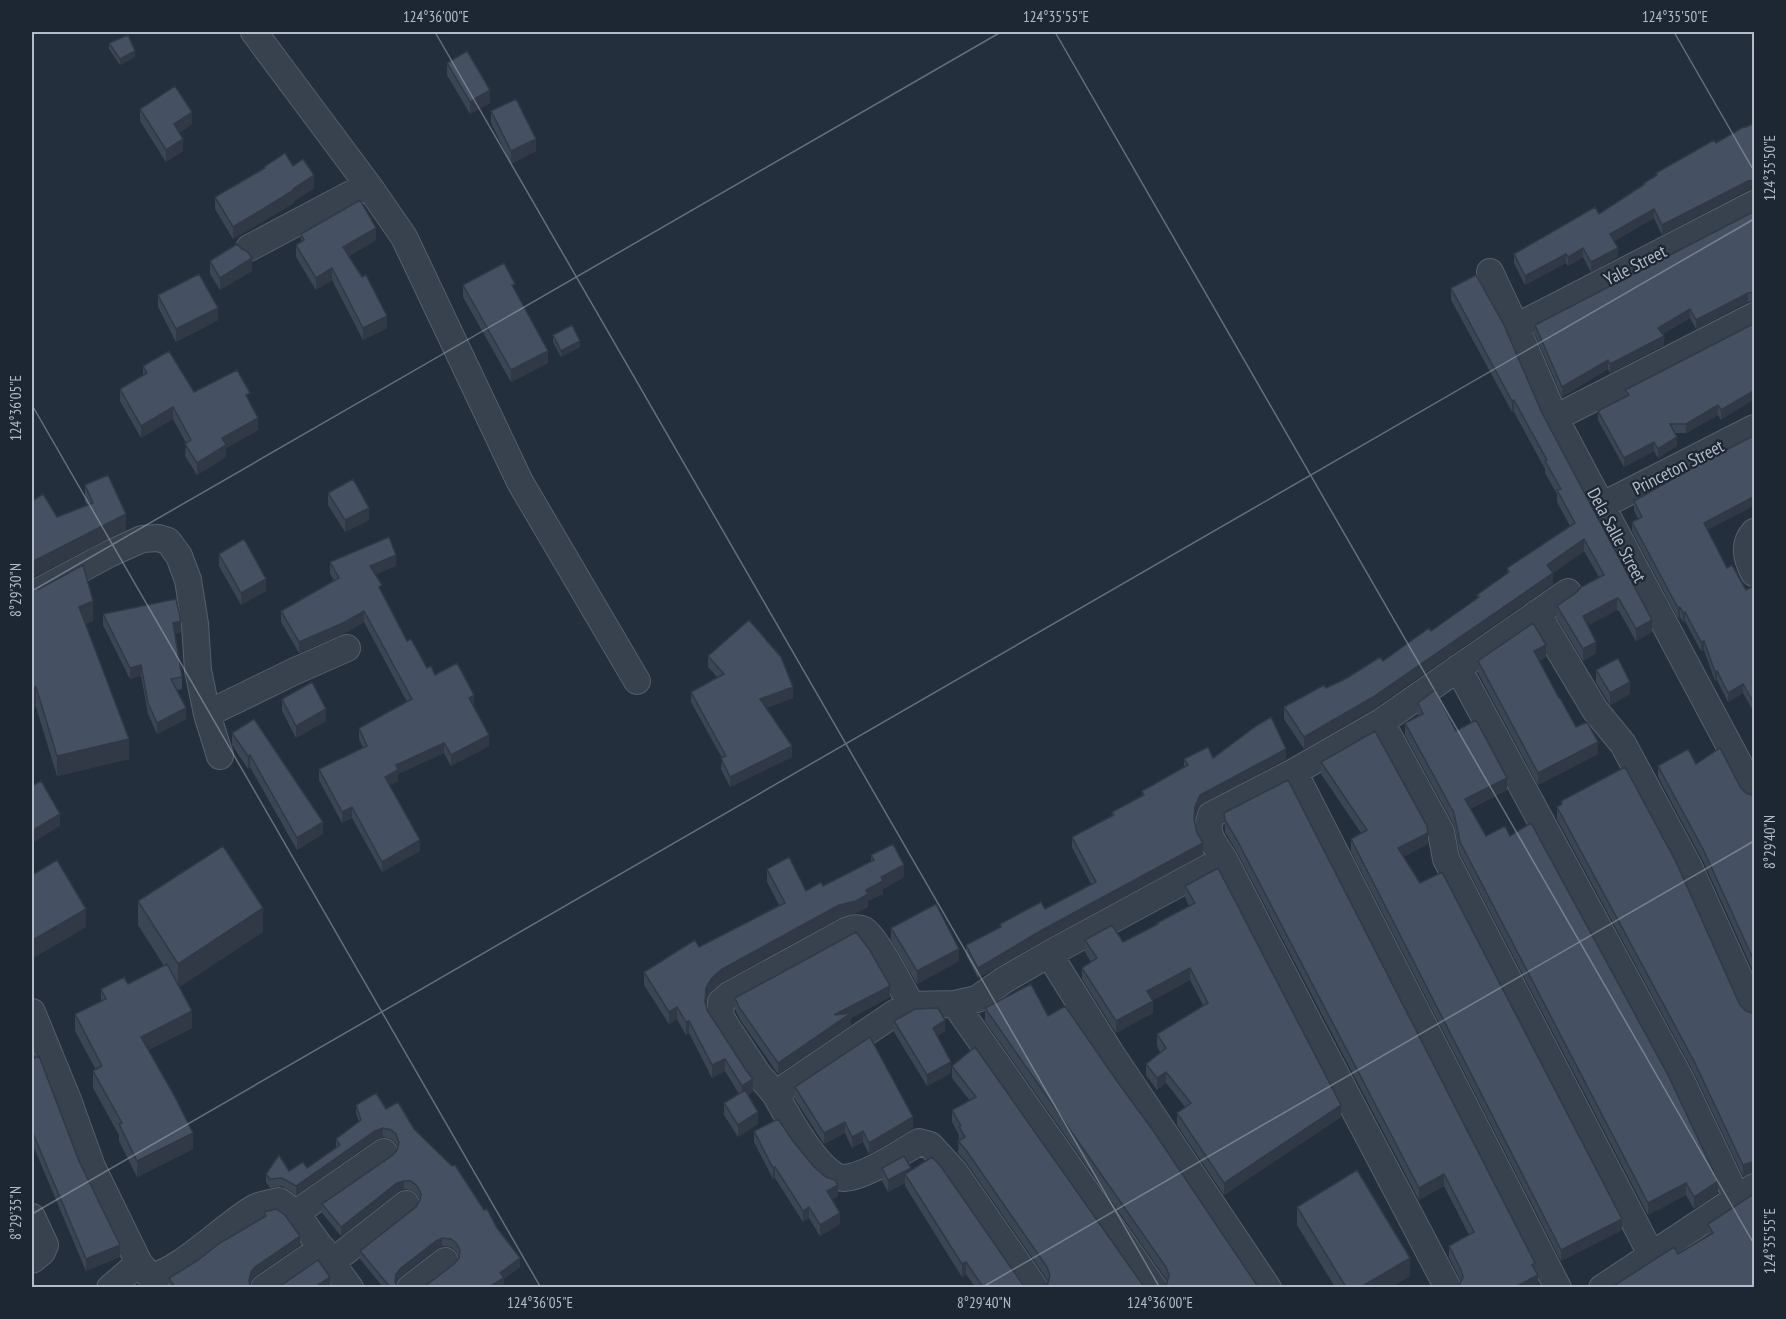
<svg xmlns="http://www.w3.org/2000/svg" width="1786" height="1319" viewBox="0 0 1786 1319" font-family="'PT Sans Narrow',sans-serif">
<style>
.lines{fill:none;stroke-linecap:round;stroke-linejoin:round}
.street-casing{stroke:#565f6c;stroke-width:28}
.street{stroke:#38414e;stroke-width:26}
.wall{fill:#3b4654}
.shaded-wall{fill:#303945}
.building{fill:#455162;stroke:#303945;stroke-width:1.5}
.ticks{fill:none;stroke:#b4bcc9;stroke-width:1.5;stroke-opacity:0.45}
.labels{text-anchor:middle;dominant-baseline:central;stroke-width:4.5;stroke-linejoin:round;paint-order:stroke}
.street-label{font-size:18px;fill:#b4bcc9;stroke:#1d2633}
.neatline{fill:none;stroke:#b4bcc9;stroke-width:2}
.ticks-label{font-size:15px;text-anchor:middle;fill:#b4bcc9}
</style>
<rect width="100%" height="100%" fill="#242f3e"/>
<g class="lines">
<defs>
<path id="street" d="M254 32 368 185 404 237 520 482 637 681
M249 248 368 185
M1490 272 1516 327 1555 418 1754 792
M1516 327 1754 204
M1555 418 1754 316
M1601 506 1754 428
M1754 532C1742 545 1747 560 1754 573
M32 595 109 554 142 539 158 538 168 541 179 556 188 580 195 624 198 670 207 714 220 756
M1537 613 1595 710 1623 744 1689 867 1754 1010
M1458 668 1681 1080 1737 1198
M207 714 293 672 347 648
M1381 722 1441 832 1446 859 1652 1256
M1294 772 1558 1288
M1049 954 1110 1052 1268 1288
M955 1004 1154 1288
M911 1005C903 990 876 937 864 930 858 927 852 928 846 931L729 995 721 1002 720 1015 726 1026 758 1074 775 1094 895 1013 911 1005 955 1004 977 999 1004 980 1049 954 1224 859
M32 1012 68 1100 92 1167 139 1263
M775 1094C785 1112 821 1179 844 1178 865 1177 900 1153 919 1142L930 1145 954 1171 1035 1288
M296 1213 384 1152
M32 1217 45 1245 42 1252 32 1260
M332 1262 406 1204
M110 1288 139 1263 150 1276C177 1275 229 1221 256 1207 263 1204 272 1203 279 1201L296 1213 350 1288
M264 1288 322 1248
M410 1288 445 1261
M1448 1288 1312 1029 1224 859C1214 843 1204 834 1211 815L1294 772 1381 722 1568 592
M1602 1288 1754 1187"/>
</defs>
<!-- street casing -->
<use href="#street" class="street-casing"/>
<!-- street -->
<use href="#street" class="street"/>
</g>
<!-- wall -->
<path class="wall" d="M109 43 135 57 120 65 109 49Z
M447 63 490 103 470 114 447 75Z
M140 109 192 124 179 133 183 151 166 162 140 121Z
M491 111 536 151 511 164 491 123Z
M1755 123V189L1748 190 1662 235 1654 218 1614 241 1618 257 1591 272 1583 257 1568 266 1566 263 1525 285 1514 263V254L1599 214 1644 185V183L1656 176V173Z
M293 166 314 188 294 201V203L233 239 215 209V197L264 168V167Z
M1755 211V301L1748 302 1696 329 1690 318 1663 334 1664 345 1610 373 1608 369 1562 397 1535 334V325Z
M301 234 376 240 349 256 387 328 363 340 332 280 316 290 296 257V245L301 242Z
M210 261 252 271 220 290 210 274Z
M463 285 548 363 511 382 463 297Z
M1451 288 1542 413 1652 632 1636 641 1619 611 1617 610 1588 625 1596 653 1583 661 1557 618V606L1599 577 1584 551 1553 573V584L1373 709 1304 749 1284 719V707L1383 661 1431 631 1477 599V595L1507 574V568L1570 526 1557 502V494L1545 473V469L1514 412H1512L1451 300Z
M158 295 218 320 176 342 158 307Z
M1755 323 1721 420 1718 415 1686 433H1675L1677 446 1658 458 1654 451 1624 467 1598 420V411L1625 397V390Z
M553 335 580 347 561 357 553 342Z
M143 366 194 392 250 402 258 430 226 448V457L197 475 185 456 186 443 173 419 141 438 120 401V389L143 376Z
M1755 435V505L1707 530 1727 568 1746 590 1755 585V714L1743 693 1728 702 1717 680 1715 681 1704 650 1701 651 1685 621 1683 622 1680 617 1678 618 1632 531V522L1638 519 1634 510V501Z
M85 485 126 530 57 517 87 506 85 501Z
M328 493 369 520 345 532 328 505Z
M219 554 266 591 241 605 219 566Z
M330 562 396 566 375 574 382 593 407 641 427 668 474 705 473 706 489 746 451 766 444 753 398 774V781L390 785 420 851 382 872 352 818 342 823 319 780V769L363 748 359 739V728L407 702 364 622 343 634 299 653 281 622V611L334 581 330 573Z
M32 590 93 621 85 624 129 759 57 776 36 707 32 708Z
M103 614 181 632 175 634 182 677V689L177 690 186 719 157 734 148 714 141 676 130 679 103 625Z
M708 656 793 698 766 708 792 757 730 787 721 769 722 758 691 702V692L717 677 708 667Z
M1546 657 1539 661 1559 698 1576 727 1598 754 1538 785 1478 673V661Z
M1596 670 1630 694 1610 705 1596 682Z
M282 699 326 721 296 738 282 711Z
M1418 703 1456 731 1507 790 1470 809 1486 836 1718 1193 1694 1209 1686 1195 1648 1215 1460 854 1454 825 1405 735V723L1418 716Z
M232 733 323 834 297 850 250 767 248 769 232 745Z
M1213 758 1286 759 1200 805 1195 818 1194 822 1203 854 1042 941 978 978 966 955V945L1000 927V924L1045 909 1091 884 1072 847V837L1112 815V812L1142 796V791L1184 767V759Z
M1321 762 1428 844 1403 857 1622 1230 1561 1261 1351 851V839L1361 833 1321 774Z
M1696 764 1741 788 1755 800V975L1703 861 1658 777V766Z
M1561 801 1746 1011 1752 1013H1755V1172L1743 1176 1694 1073 1557 819V807L1561 805Z
M1224 813 1535 1269 1538 1287H1459L1461 1281 1449 1257V1246L1469 1235 1444 1186 1419 1200 1237 852 1225 832Z
M871 855 904 877 883 889V894L868 901V907L856 913 839 918 722 982 711 991 706 1001 707 1010 753 1092 748 1095 758 1124 738 1137 724 1115V1103L739 1094 725 1071 712 1078 689 1033 686 1035 677 1019 669 1024 644 985V972L699 947 779 905 767 882V869L806 891 823 886 871 861Z
M32 875 86 927 33 958 32 956Z
M1185 886 1341 1117 1224 1195 1177 1125V1113L1185 1107 1166 1083 1157 1090 1146 1075V1064L1160 1052 1157 1046V1034L1203 1005 1190 980 1153 1000V1013L1116 1033 1082 979V968L1091 962 1085 952V940L1123 942 1157 924V923L1189 906 1185 897Z
M138 901 263 932 179 987 192 1028 148 1050 193 1149 137 1177 119 1141V1135L93 1088V1071L96 1070 75 1031V1014L101 1001V989L128 984 164 966 138 925Z
M891 928 959 961 917 984 891 940Z
M890 997 851 1018V1025L778 1074 739 1018 735 1009V998Z
M985 1008 1048 1016 1256 1284 1167 1283 1166 1279 985 1021Z
M894 1021 945 1031 937 1036 951 1073 927 1086 894 1032Z
M32 1059 79 1161 120 1257 86 1271 32 1143Z
M952 1066 1142 1284 1048 1283 1047 1279 966 1162 958 1153 959 1135 952 1122V1110L970 1101 952 1078Z
M795 1087 913 1129 869 1154 863 1142 852 1148 845 1133 824 1144 795 1099Z
M356 1105 386 1109 414 1129 484 1210 497 1228 520 1267 504 1279V1286L454 1264 459 1258 456 1251 451 1247 442 1246 436 1249 401 1276 396 1283 398 1287H383L360 1259V1251L416 1207 420 1200 417 1194 411 1190 404 1189 397 1192 341 1236 322 1213V1204L393 1155 397 1150 398 1148 396 1143 391 1139 383 1137 375 1140 296 1195 282 1186 270 1188 266 1182V1174L307 1168 336 1148V1139L359 1122 356 1113Z
M754 1131 793 1141 838 1196 832 1199 840 1224 820 1236 809 1218 803 1222 775 1178 773 1179 754 1142Z
M882 1168 911 1170 1027 1287H975L966 1274 962 1277 905 1186V1183L888 1192 882 1181Z
M1297 1207 1410 1276 1391 1287H1335L1297 1225Z
M264 1212 300 1245 255 1276 251 1281 250 1284 251 1287H170L169 1278 197 1261 264 1217Z
M1708 1224 1755 1287 1678 1254 1709 1236Z"/>
<!-- shaded-wall -->
<path class="shaded-wall" d="M135 51V57L120 65V59Z
M490 90V103L470 114V102Z
M192 112V124L174 136V124Z
M183 139V151L166 162V150Z
M536 139V151L511 164V151Z
M314 175V188L294 201V203L233 239V227Z
M1754 180V189L1748 190 1662 235V225L1748 181Z
M1654 209V218L1610 244V234Z
M376 228V240L343 259V247Z
M1583 248V257L1568 266V257Z
M1618 248V257L1591 272V262Z
M1566 254V263L1525 285V276Z
M252 258V271L220 290V278Z
M332 268V280L316 290V278Z
M1748 293V302L1696 329V320Z
M218 308V320L176 342V329Z
M1690 309V318L1658 337V328Z
M387 316V328L363 340V328Z
M1664 336V345L1610 373V364Z
M580 341V347L561 357V351Z
M548 351V363L511 382V370Z
M1608 360V369L1562 397V387Z
M1755 390V399L1721 420V410Z
M1514 400V412H1512V401Z
M1718 405V415L1686 433V424Z
M173 407V419L141 438V426Z
M258 418V430L226 448V457L197 475V463L222 438Z
M1677 437V446L1658 458V449Z
M1654 442V451L1624 467V458Z
M1755 496V505L1704 532V523Z
M369 508V520L345 532V520Z
M126 514V530L32 578V562Z
M1584 539V551L1553 573V584L1373 709 1304 749V737Z
M396 555V566L370 577V566Z
M266 579V591L241 605V593Z
M1617 598V610L1583 628V616Z
M93 601V621L79 627V607Z
M1680 607V617L1678 618V608Z
M364 611V622L343 634 299 653V642Z
M1685 612V621L1683 622V613Z
M1652 620V632L1636 641V629Z
M181 621V632L173 635V623Z
M1704 641V650L1701 651V642Z
M1596 642V653L1583 661V649Z
M1546 645V657L1534 663V651Z
M141 665V676L130 679V668Z
M1717 671V680L1715 681V672Z
M1630 682V694L1610 705V693Z
M1743 684V693L1728 702V693Z
M36 687V707L32 708V688Z
M793 687V698L760 710V699Z
M474 695V705L469 709V698Z
M186 708V719L157 734V723Z
M326 709V721L296 738V726Z
M489 735V746L451 766V755Z
M129 739V759L57 776V756Z
M1598 742V754L1538 785V773Z
M444 743V753L398 774V781L385 788V777L396 765Z
M792 746V757L730 787V777Z
M1286 749V759L1200 805 1195 818 1194 829 1195 807 1200 795Z
M250 755V767L248 769V756Z
M1507 778V790L1465 811V799Z
M352 807V818L342 823V812Z
M60 814V826L32 843V831Z
M323 822V834L297 850V838Z
M1428 833V844L1398 860V848Z
M420 840V851L382 872V862Z
M1203 843V854L1042 941 978 978V968L1042 930Z
M904 865V877L883 889V894L868 901V907L856 913 839 918 722 982 711 991 706 1001 705 1014 706 988 711 979 722 969 866 890 881 877Z
M263 908V932L178 987V964Z
M86 909V927L33 958V940Z
M959 949V961L917 984V971Z
M1190 968V980L1147 1003V991Z
M890 986V997L851 1018V1025L778 1074V1063L834 1015Z
M1153 1001V1013L1116 1033V1021Z
M677 1007V1019L669 1024V1012Z
M192 1011V1028L141 1054V1037Z
M945 1020V1031L933 1039V1028Z
M689 1021V1033L686 1035V1022Z
M725 1059V1071L712 1078V1065Z
M951 1062V1073L927 1086V1075Z
M1166 1072V1083L1157 1090V1078Z
M753 1079V1092L742 1099V1086Z
M1341 1105V1117L1224 1195V1183Z
M758 1112V1124L738 1137V1125Z
M913 1117V1129L869 1154V1143Z
M845 1122V1133L824 1144V1133Z
M383 1128V1137L375 1140 296 1195V1186L375 1131Z
M863 1131V1142L852 1148V1137Z
M193 1133V1149L137 1177V1161Z
M1754 1161V1172L1743 1176V1165Z
M775 1167V1178L773 1179V1168Z
M911 1168V1180L905 1174V1183L888 1192V1180Z
M1444 1174V1186L1419 1200V1188Z
M404 1181V1189L397 1192 341 1236V1227L397 1183Z
M1718 1181V1193L1694 1209V1197Z
M1686 1183V1195L1648 1215V1203Z
M838 1185V1196L827 1202V1191Z
M809 1207V1218L803 1222V1211Z
M840 1213V1224L820 1236V1225Z
M1622 1219V1230L1561 1261V1250Z
M300 1236V1245L255 1276 251 1281 250 1287 249 1281 251 1272 255 1267Z
M442 1238V1246L436 1249 401 1276 396 1283 395 1287 396 1274 401 1268 436 1241Z
M120 1245V1257L86 1271V1259Z
M520 1258V1267L504 1279V1286L502 1287H489L500 1273Z
M1410 1258V1276L1391 1287H1361Z
M966 1262V1274L962 1277V1264Z
M1538 1275V1287H1515Z
M330 1277V1286L327 1287H315Z"/>
<!-- building -->
<path class="building" d="M128 35 135 51 120 59 109 43Z
M467 51 490 90 470 102 447 63Z
M175 86 192 112 174 124 183 139 166 150 140 109Z
M516 99 536 139 511 151 491 111Z
M1755 123V180L1748 181 1662 225 1654 209 1610 234 1618 248 1591 262 1583 248 1568 257 1566 254 1525 276 1514 254 1595 207 1599 214 1645 184 1644 183 1657 175 1656 173 1714 140 1716 143 1745 126 1746 127Z
M285 153 293 166 303 159 314 175 293 189 294 190 233 227 215 197 265 168 264 167Z
M360 200 376 228 343 247 362 277 366 275 387 316 363 328 332 268 316 278 296 245 304 240 301 234Z
M1755 211V292L1748 293 1696 320 1690 309 1658 328 1664 336 1610 364 1608 360 1562 387 1535 325Z
M237 244 242 249 247 251 252 258 220 278 210 261Z
M504 263 515 284 512 285 548 351 511 370 463 285Z
M199 274 218 308 176 329 158 295Z
M1476 275 1504 325 1542 413 1652 620 1636 629 1619 599 1617 598 1583 616 1596 642 1583 649 1557 606 1577 592 1581 587 1604 575 1584 539 1547 565 1553 573 1373 697 1304 737 1284 707 1324 685 1326 688 1347 678 1380 657 1383 661 1429 628 1431 631 1479 597 1477 595 1509 572 1507 568 1575 523 1557 490 1561 489 1545 461 1547 460 1514 400 1512 401 1451 288Z
M1755 323V390L1721 410 1718 405 1686 424H1670L1677 437 1658 449 1654 442 1624 458 1598 411 1629 395 1625 390Z
M572 325 580 341 561 351 553 335Z
M169 351 194 392 237 370 250 393 246 395 258 418 222 438 226 445 197 463 185 444 191 440 173 407 141 426 120 389 147 373 143 366Z
M1755 435V496L1704 523 1727 568 1732 565 1746 590 1755 585V705L1743 684 1728 693 1717 671 1715 672 1704 641 1701 642 1685 612 1683 613 1680 607 1678 608 1632 522 1642 517 1634 501 1697 465Z
M108 475 126 514 32 562V501L43 494 57 517 93 503 85 485Z
M353 479 369 508 345 520 328 493Z
M389 537 396 555 370 566 382 585 379 587 407 641 411 639 427 668 431 666 435 675 457 663 474 695 469 698 489 735 451 755 444 743 396 765 398 770 385 777 420 840 382 862 352 807 342 812 319 769 367 746 359 728 412 699 364 611 343 623 299 642 281 611 339 578 330 562Z
M244 539 266 579 241 593 219 554Z
M83 565 93 601 79 607 129 739 57 756 36 687 32 688V590L39 589Z
M176 599 181 621 173 623 182 677 171 679 186 708 157 723 148 703 141 665 130 668 103 614Z
M749 620 781 657 793 687 760 699 792 746 730 777 721 758 726 756 691 692 724 674 708 656Z
M1533 623 1546 645 1534 651 1559 698H1560L1576 727 1587 722 1598 742 1538 773 1478 661Z
M1618 658 1630 682 1610 693 1596 670Z
M312 682 326 709 296 726 282 699Z
M1435 690 1456 731 1476 720 1507 778 1465 799 1486 836 1505 826 1510 836 1531 823 1668 1075 1718 1181 1694 1197 1686 1183 1648 1203 1460 842 1454 813 1405 723 1423 714 1418 703Z
M1271 717 1286 749 1200 795 1195 807 1194 819 1197 833 1203 843 1042 930 978 968 966 945 1001 927 1000 924 1041 902 1045 909 1096 882 1072 837 1114 815 1112 812 1144 795 1142 791 1188 765 1184 759 1208 747 1213 758 1256 726Z
M254 719 323 822 297 838 250 755 248 756 232 733Z
M1375 731 1427 826 1428 833 1398 848 1420 883 1442 872 1622 1219 1561 1250 1351 839 1367 830 1321 762Z
M1720 748 1741 788 1746 793 1752 795 1755 800V963L1703 849 1658 766 1688 749 1696 764Z
M1625 767 1676 862 1740 1005 1746 1011 1752 1013H1755V1161L1743 1165 1694 1061 1557 807 1562 804 1561 801Z
M1288 780 1535 1263 1532 1265 1538 1275 1515 1287H1459V1286L1463 1277 1461 1270 1449 1246 1474 1232 1444 1174 1419 1188 1237 840 1225 820 1224 813Z
M41 781 60 814 32 831V786Z
M893 844 904 865 881 877 883 881 866 890 868 894 856 901 839 905 722 969 711 979 706 988 705 1001 707 1010 746 1070 753 1079 742 1086 725 1059 712 1065 689 1021 686 1022 677 1007 669 1012 644 972 695 940 699 947 785 903 767 869 789 857 806 891 821 882 823 886 874 860 871 855Z
M223 846 263 908 178 964 138 901Z
M57 860 86 909 33 940 32 938V875Z
M1218 868 1341 1105 1224 1183 1177 1113 1191 1103 1166 1072 1157 1078 1146 1064 1166 1048 1157 1034 1208 1003 1190 968 1147 991 1153 1001 1116 1021 1082 968 1097 958 1085 940 1112 925 1123 942 1158 924 1157 923 1195 903 1185 886Z
M936 904 959 949 917 971 891 928Z
M856 932 869 949 890 986 834 1015 851 1013 778 1063 739 1007 735 998Z
M167 964 192 1011 141 1037 175 1097 193 1133 137 1161 119 1124 122 1123 93 1071 102 1066 75 1014 106 999 101 989 124 977 128 984Z
M1031 984 1048 1016 1065 1006 1119 1084 1152 1129 1256 1284 1259 1287H1163L1167 1283 1169 1275 1166 1267 985 1008Z
M938 1008 945 1020 933 1028 951 1062 927 1075 894 1021 915 1009Z
M870 1037 913 1117 869 1143 863 1131 852 1137 845 1122 824 1133 795 1087Z
M975 1047 1142 1284 1146 1287H1044L1048 1283 1050 1275 1047 1267 966 1150 958 1141 965 1137 959 1127 961 1126 952 1110 976 1097 952 1066Z
M39 1056 79 1161 120 1245 86 1259 32 1131V1059Z
M745 1090 758 1112 738 1125 724 1103Z
M376 1093 386 1109 398 1102 414 1129 452 1166 455 1165 484 1210 487 1209 497 1228 520 1258 500 1273 504 1278 489 1287H424L454 1264 459 1258 460 1250 456 1243 451 1239 442 1238 436 1241 401 1268 396 1274 395 1282 398 1287H390L360 1251 416 1207 420 1200 421 1194 417 1186 411 1181H404L397 1183 341 1227 322 1204 393 1155 397 1150 399 1143 396 1134 391 1130 383 1128 375 1131 296 1186 282 1178 270 1179 266 1174 279 1155 289 1171 303 1162 307 1168 340 1145 336 1139 361 1120 356 1105Z
M778 1119 793 1141 814 1167 826 1177 835 1180 838 1185 827 1191 840 1213 820 1225 809 1207 803 1211 775 1167 773 1168 754 1131Z
M904 1156 911 1168 888 1180 882 1168Z
M932 1157 942 1168 1023 1285 1027 1287H983L966 1262 962 1264 905 1174Z
M1357 1170 1410 1258 1361 1287H1346L1297 1207Z
M1755 1193V1287H1612L1674 1247 1678 1254 1713 1233 1708 1224Z
M276 1209 285 1215 300 1236 255 1267 251 1272 249 1281 251 1287H175L169 1278 197 1261 220 1243 266 1216 264 1212Z
M318 1260 330 1277 315 1287H279Z"/>
<!-- ticks -->
<path class="ticks" d="M435 32 1160 1288M1055 32 1754 1244M1674 32 1754 171M32 405 541 1288M32 591 1001 32M32 1214 1754 219M981 1288 1754 841"/>
<g class="labels">
<!-- street labels -->
<g class="street-label">
<text transform="translate(1635 265) rotate(-27)">Yale Street</text>
<text transform="translate(1678 467) rotate(-27)">Princeton Street</text>
<text transform="translate(1617 535) rotate(62)">Dela Salle Street</text>
</g>
</g>
<!-- border -->
<rect width="1786" height="1319" fill="none" stroke="#1d2633" stroke-width="66"/>
<rect x="33" y="33" width="1720" height="1253" class="neatline"/>
<g class="ticks-label">
<text x="436" y="22">124°36'00"E</text>
<text x="1056" y="22">124°35'55"E</text>
<text x="1675" y="22">124°35'50"E</text>
<text transform="translate(1770 168) rotate(-90)" y="5">124°35'50"E</text>
<text transform="translate(16 408) rotate(-90)" y="5">124°36'05"E</text>
<text transform="translate(16 590) rotate(-90)" y="5">8°29'30"N</text>
<text transform="translate(1770 842) rotate(-90)" y="5">8°29'40"N</text>
<text transform="translate(16 1213) rotate(-90)" y="5">8°29'35"N</text>
<text transform="translate(1770 1241) rotate(-90)" y="5">124°35'55"E</text>
<text x="540" y="1308">124°36'05"E</text>
<text x="984" y="1308">8°29'40"N</text>
<text x="1160" y="1308">124°36'00"E</text>
</g>
</svg>
